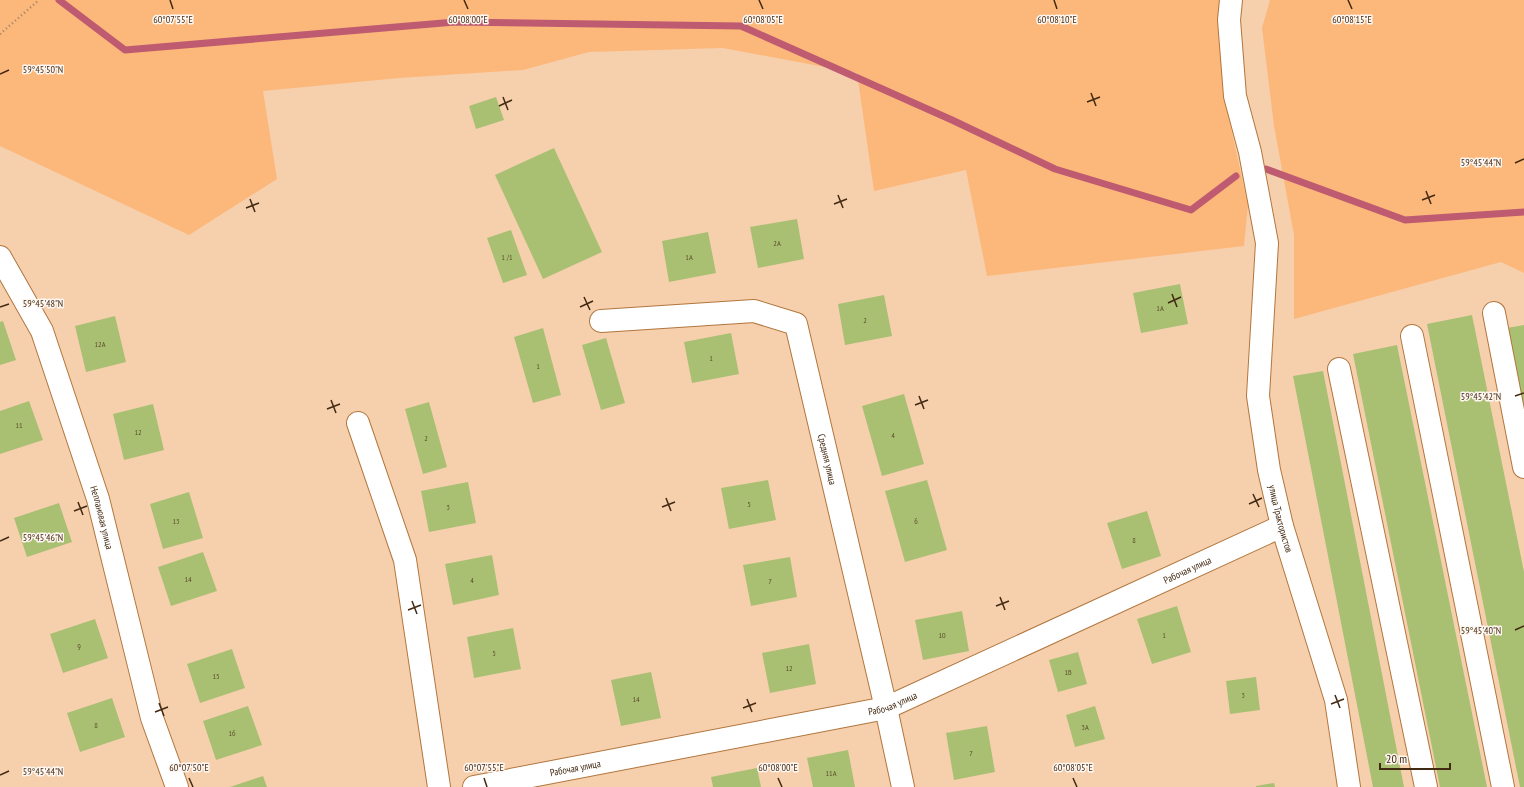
<svg xmlns="http://www.w3.org/2000/svg" width="1524" height="787" viewBox="0 0 1524 787" font-family="'PT Sans Narrow',sans-serif">
<style>
.green{fill:#fcb87b}
.lines{fill:none;stroke-linecap:round;stroke-linejoin:round}
.stream{stroke:#be5b71;stroke-width:7}
.building{fill:#a9c073}
.minor-casing{stroke:#b2763d;stroke-width:24}
.path{stroke:#9e7e61;stroke-width:2.5;stroke-dasharray:1 3;stroke-linecap:butt}
.minor{stroke:#fff;stroke-width:22}
.ticks{fill:none;stroke:#422911;stroke-width:1.5}
.labels{text-anchor:middle;dominant-baseline:central;stroke-width:3;stroke-linejoin:round;paint-order:stroke}
.number-label{font-size:8px;fill:#5c4f2a}
.street-label{font-size:10px;fill:#422911;stroke:#fef7f1}
.ticks-label{font-size:10px;text-anchor:middle;fill:#422911;stroke:#fef7f1;stroke-width:3;stroke-linejoin:round;paint-order:stroke}
</style>
<rect width="100%" height="100%" fill="#f6cfad"/>
<!-- green -->
<path class="green" d="M0 0H1220L1218 21 1225 101 1248 205 1244 246 987 276 966 170 874 191 857 73 723 48 589 52 523 70 399 78 263 91 277 179 189 235 0 146Z
M1270 0H1524V273L1501 262 1294 319V235L1274 126 1262 28Z"/>
<g class="lines">
<!-- stream -->
<path class="stream" d="M59 0 125 50 455 22 741 26 952 120 1055 169 1191 210 1236 176
M1266 169 1405 220 1524 212"/>
</g>
<!-- building -->
<path class="building" d="M496 97 504 120 476 129 469 106Z
M554 148 602 252 543 279 495 175Z
M797 219 804 259 758 268 750 227Z
M511 230 527 275 503 283 487 238Z
M708 232 716 273 669 282 662 241Z
M1180 284 1188 324 1141 333 1133 293Z
M884 295 892 336 845 345 838 304Z
M1472 315 1524 572V787H1520L1427 324Z
M115 316 126 362 86 372 75 326Z
M3 321 16 360 0 365V322Z
M1524 325V408H1523L1507 328Z
M543 328 561 395 533 403 514 337Z
M731 333 739 374 692 383 684 342Z
M606 338 625 403 601 410 582 345Z
M1397 345 1487 787H1440L1353 354Z
M1323 371 1404 787H1373L1293 376Z
M904 394 924 464 882 476 862 406Z
M29 401 43 440 0 454V411Z
M429 402 447 467 423 474 405 409Z
M153 404 164 450 124 460 113 414Z
M768 480 776 520 729 529 721 488Z
M927 480 947 550 905 562 885 491Z
M468 482 476 523 429 532 421 491Z
M189 492 203 538 163 549 150 504Z
M59 503 72 542 27 557 14 518Z
M1147 511 1161 556 1122 569 1107 523Z
M203 552 217 591 171 606 158 567Z
M492 555 499 595 453 605 445 564Z
M790 557 797 597 751 606 743 565Z
M1177 606 1191 652 1152 664 1137 619Z
M962 611 969 651 923 660 915 620Z
M95 619 108 658 63 673 50 634Z
M513 628 521 669 474 678 467 637Z
M809 644 816 684 770 693 762 653Z
M232 649 245 688 200 703 187 664Z
M1078 652 1087 684 1058 692 1049 660Z
M651 672 661 718 621 726 611 680Z
M1256 677 1260 710 1230 714 1226 681Z
M112 698 125 737 80 752 67 713Z
M248 706 262 745 216 760 203 721Z
M1095 706 1105 739 1075 747 1066 715Z
M987 726 995 772 954 780 946 733Z
M848 750 855 787H813L807 758Z
M757 768 761 787H713L711 777Z
M263 776 267 787H230Z
M1274 783 1275 787H1256V786Z"/>
<g class="lines">
<defs>
<g id="minor">
<path id="s1" d="M1231 0 1229 20 1235 96 1250 152 1267 243 1258 396 1269 470 1282 526 1336 700 1349 787"/>
<path id="s2" d="M0 257 42 331 98 499 152 718 177 787"/>
<path d="M1494 313 1524 467"/>
<path id="s3" d="M601 321 754 311 796 324 886 708 903 787"/>
<path d="M1412 336 1503 787"/>
<path d="M1339 369 1426 787"/>
<path d="M358 423 405 560 439 787"/>
<path id="s4" d="M474 787 886 708 1282 526"/>
</g>
</defs>
<!-- minor casing -->
<use href="#minor" class="minor-casing"/>
<!-- path -->
<path class="path" d="M0 34 39 0"/>
<!-- minor -->
<use href="#minor" class="minor"/>
</g>
<!-- ticks -->
<path class="ticks" d="M170 0 173 9M464 0 468 9M759 0 763 9M1054 0 1057 9M1348 0 1352 9M0 74 9 70M1091 93 1096 106M503 97 508 110M1087 102 1100 97M499 106 512 100M1515 163 1524 159M1426 191 1431 204M838 195 843 208M250 199 255 212M1422 200 1435 195M834 204 847 199M246 208 259 203M1172 294 1177 307M584 297 590 310M1168 303 1181 297M0 307 9 304M580 307 593 301M919 396 924 409M1515 396 1524 393M331 400 336 413M915 405 928 400M327 409 340 404M1253 494 1259 507M666 498 671 511M78 502 83 515M1249 504 1262 498M662 507 675 502M74 511 87 506M0 541 9 537M1000 597 1005 610M412 601 417 614M996 606 1009 601M408 610 421 605M1515 630 1524 626M1335 695 1340 708M747 699 752 712M159 703 164 716M1331 704 1344 699M743 708 756 703M155 712 168 707M0 775 9 771M189 778 193 787M484 778 487 787M778 778 782 787M1073 778 1077 787"/>
<g class="labels">
<!-- number labels -->
<g class="number-label">
<text x="777" y="243">2А</text>
<text x="507" y="257">1 /1</text>
<text x="689" y="257">1А</text>
<text x="1160" y="308">1А</text>
<text x="865" y="320">2</text>
<text x="100" y="344">12А</text>
<text x="711" y="358">1</text>
<text x="538" y="366">1</text>
<text x="19" y="425">11</text>
<text x="138" y="432">12</text>
<text x="893" y="435">4</text>
<text x="426" y="438">2</text>
<text x="749" y="504">5</text>
<text x="448" y="507">3</text>
<text x="176" y="521">13</text>
<text x="916" y="521">6</text>
<text x="1134" y="540">8</text>
<text x="188" y="579">14</text>
<text x="472" y="580">4</text>
<text x="770" y="581">7</text>
<text x="942" y="635">10</text>
<text x="1164" y="635">1</text>
<text x="79" y="646">9</text>
<text x="494" y="653">5</text>
<text x="789" y="668">12</text>
<text x="1068" y="672">1Б</text>
<text x="216" y="676">15</text>
<text x="1243" y="695">3</text>
<text x="636" y="699">14</text>
<text x="96" y="725">8</text>
<text x="1085" y="727">3А</text>
<text x="232" y="733">16</text>
<text x="971" y="753">7</text>
<text x="831" y="773">11А</text>
</g>
<!-- street labels -->
<g class="street-label">
<text stroke="none"><textPath href="#s3" startOffset="336">Средняя улица</textPath></text>
<text stroke="none"><textPath href="#s2" startOffset="281">Неплановая улица</textPath></text>
<text stroke="none"><textPath href="#s1" startOffset="525">улица Трактористов</textPath></text>
<text stroke="none"><textPath href="#s4" startOffset="751">Рабочая улица</textPath></text>
<text stroke="none"><textPath href="#s4" startOffset="427">Рабочая улица</textPath></text>
<text stroke="none"><textPath href="#s4" startOffset="103">Рабочая улица</textPath></text>
</g>
</g>
<g class="ticks-label">
<text x="173" y="23">60°07'55"E</text>
<text x="468" y="23">60°08'00"E</text>
<text x="763" y="23">60°08'05"E</text>
<text x="1057" y="23">60°08'10"E</text>
<text x="1352" y="23">60°08'15"E</text>
<text x="43" y="73">59°45'50"N</text>
<text x="1481" y="166">59°45'44"N</text>
<text x="43" y="307">59°45'48"N</text>
<text x="1481" y="400">59°45'42"N</text>
<text x="43" y="541">59°45'46"N</text>
<text x="1481" y="634">59°45'40"N</text>
<text x="189" y="771">60°07'50"E</text>
<text x="484" y="771">60°07'55"E</text>
<text x="778" y="771">60°08'00"E</text>
<text x="1073" y="771">60°08'05"E</text>
<text x="43" y="775">59°45'44"N</text>
</g>
<!-- scale -->
<path d="M1380 763v6h70v-6" fill="none" stroke="#422911" stroke-width="2"/>
<text x="1386" y="763" font-size="12" fill="#422911" stroke="#fef7f1" stroke-width="3" paint-order="stroke">20 m</text>
</svg>
